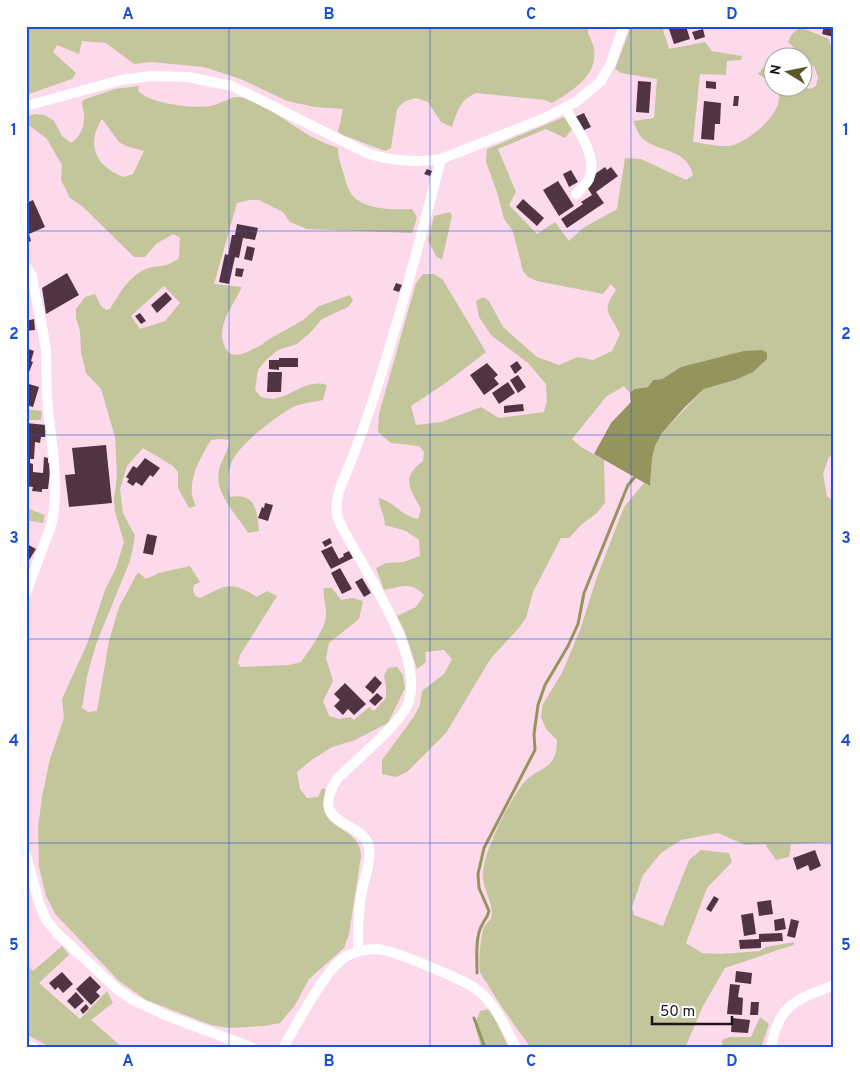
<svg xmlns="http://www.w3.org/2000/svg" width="860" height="1074" viewBox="0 0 860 1074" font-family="Overpass,sans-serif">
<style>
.green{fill:#c3c59b;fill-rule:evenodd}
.water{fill:#93955d}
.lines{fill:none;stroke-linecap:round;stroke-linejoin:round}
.stream{stroke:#93955d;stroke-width:3}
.building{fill:#503444}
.minor{stroke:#fff;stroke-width:10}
.grid{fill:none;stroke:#1d4ed8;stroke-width:1;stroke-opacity:0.55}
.neatline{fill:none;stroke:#1d4ed8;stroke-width:2}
.grid-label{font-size:16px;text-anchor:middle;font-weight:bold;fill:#1d4ed8}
</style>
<rect width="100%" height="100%" fill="#fdd9ec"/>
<!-- green -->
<path class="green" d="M26 26H588C586 34 593 41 594 49 598 76 572 91 552 103L545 100 476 93C459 101 458 110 452 127L441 122 428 102 416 98 405 101 397 109 391 148 385 151 343 135 338 132 343 109 315 107 287 101 241 79 204 67 151 62 134 64 106 43 82 41 79 54 57 45 53 52 76 73 72 79 26 95Z
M631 26H662L669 49 705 42 712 51 742 56 741 60 727 61 726 75 700 74 693 142C704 143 718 147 729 146 748 143 791 108 776 88L803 87 810 89 816 86 818 77 814 67 788 42 792 34 800 27 829 39 830 44 834 45V454L829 457 823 474 827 496 834 502V842L791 844 789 857 776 860 765 844 745 845 718 833 681 840 661 853 643 875 632 907 634 915 663 926 689 860 701 850 729 853 732 862 707 888 686 943 702 953 720 954 760 951 766 947 794 942V945C770 952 748 961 725 968L703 1006 685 1048H531C516 1027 501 1007 488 985 486 981 481 976 480 972 478 964 481 934 484 927 486 923 490 921 491 918 495 907 484 891 483 878 481 855 508 804 522 785 537 765 557 773 557 740L546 729 541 717 543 704 562 673 580 630 597 577 624 507 644 483 650 486 652 458 655 446 662 433 704 389 735 380 681 367 662 379 653 380 648 387 634 389 630 393 624 386 606 397 572 439 581 447 604 460 605 503 597 513 582 524 569 538H561L533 592 526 618 518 629 491 658 446 733 407 772 396 777 382 774V760L413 718 420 705 422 691 444 674 452 659 444 650 425 652 426 662 417 669 405 632 397 616 416 607 424 595C411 581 401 587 384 590L376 568 386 563 403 562 420 556 419 540 406 531 385 525C385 515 379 508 379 498 395 502 401 516 418 519L421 509C409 487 401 478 423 461L424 452 419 446 391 443 378 432 379 414 416 283 423 274H434L443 280 486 352 447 382 411 406 416 425 441 422 481 407 499 418 544 412 547 401 546 384 528 363 491 335 479 317 476 301 483 297 489 301 503 327 537 357 559 365 578 357 593 360 612 351 620 334C610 312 600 313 616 290L611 284 603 294 537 281 528 277 523 271 513 231 504 219 497 192 486 162 487 149 564 117 572 129 565 138 546 129 498 149 516 192 509 205 537 234 555 222 569 241 583 228 617 209 625 158 641 159 686 180 693 175C686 148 661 153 643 139 639 136 636 127 633 121L654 118 657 79 621 73 615 69Z
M772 62V83L758 74 763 68Z
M139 86 138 91C151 104 193 109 211 106 220 104 228 98 237 97 254 95 296 129 314 138 321 142 330 145 338 148 338 158 341 165 344 175 346 182 348 190 353 196 365 210 395 210 412 209L417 217 412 233 307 229 290 222 283 212 259 200H249L237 203 214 284 242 287C235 302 223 316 222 333 221 337 223 341 224 345 230 360 242 355 253 349 258 347 262 345 266 341L303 320 319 306 350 295 353 301 348 307 322 319 310 333 297 344 278 350 266 360 258 370 255 390 261 397C266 398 272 400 277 398 296 394 306 379 327 385L323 400C314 402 302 403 293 407 275 417 247 439 235 456 227 468 227 484 230 497 256 492 257 511 259 531L248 533C237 514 214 495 219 470 221 460 229 451 229 440L221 439 211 440C200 458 184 485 196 506L189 508 178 488V472L173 466 143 448 127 466 120 489 123 513 135 536 133 547 130 561 96 644 87 676 82 708 88 712 97 711 109 641 119 607 138 572 146 579 159 573 190 566 200 582 194 585 193 590 195 596 200 598C227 585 230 580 257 597L267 591 277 596 240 655 238 663 241 667 289 665 301 662C309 651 325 629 326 616 327 606 322 598 324 588H332L341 600 353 598 363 601 359 619 329 643 326 658 333 681 323 701 329 716 339 719 350 717 354 720 369 707 374 711 386 698V687L384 676 388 668 397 667 403 675 405 688 388 723 355 740 332 747 313 759 297 772 300 789 307 798 318 797 322 788 326 790C325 796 323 803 324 809 327 830 361 829 361 856L349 934 344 948 309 979 295 1005 280 1023 264 1026 229 1028 211 1025 146 1000 119 981 97 958 56 915 46 896 39 867 38 828 42 797 50 759 64 718 62 699 87 644 105 590 116 568 124 542 115 512 114 499 117 476 115 437 101 389 86 373 81 352 80 331 76 318V309L85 297 95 294 101 306 106 310 110 309C120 293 128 277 146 269 161 264 164 269 179 258L180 238 173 234 156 244 145 257H134L82 206 70 198 61 180 62 165 47 139 26 123V117L35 114 45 115 54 121 62 136 71 143C81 136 85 126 84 113 83 107 81 106 83 100L115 89ZM102 119 119 142 126 146 144 151 133 174 124 177C97 167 85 146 102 119ZM164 286 180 303 165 321 140 329 131 316Z
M450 212 452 216 442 260 436 256 428 240 434 216Z
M26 409 42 411 41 420H26Z
M26 508 45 515 43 523 26 520Z
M62 946 69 955 39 983 80 1019 107 991 113 1003 91 1020 123 1048H52L26 1034V963L33 971Z
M834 1000V1048H832V1003Z
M490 1009 509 1048H481L475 1025 480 1011Z
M760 1017 769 1024 762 1045 760 1048H722V1040L730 1037H751Z"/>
<!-- water -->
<path class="water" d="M762 350 767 353V359L753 372 735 380 704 389 685 407 662 433 655 446 652 458 650 486 594 454 611 423 631 402 630 393 634 389 648 387 653 380 662 379 681 367 744 351Z"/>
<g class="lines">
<!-- stream -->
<path class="stream" d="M477 973C477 960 475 936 482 925 485 918 487 919 489 911L479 888 478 874 484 848 535 750 534 734 538 705 545 685 568 646 578 624 584 593 628 485 634 478
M474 1018 485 1048"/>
</g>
<!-- building -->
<path class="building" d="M668 26H686L690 39 674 44Z
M824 26H834V37L822 34Z
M703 29 705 37 695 40 692 32Z
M638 81 651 82 649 113 636 112Z
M706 81 716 82V89L706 88Z
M734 96H739L738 106H733Z
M704 101 721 103 720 124H715L714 140 701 139Z
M584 113 591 127 582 131 575 117Z
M605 167 607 170 611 167 618 176 596 192 604 203 567 228 561 219 583 204 581 202 592 195 587 187 592 176Z
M427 169 432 171 430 176 424 174Z
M571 170 578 182 569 187 563 174Z
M558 181 574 206 559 216 543 190Z
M523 199 544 218 537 226 516 207Z
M33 200 45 227 29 234 31 241 26 243V203Z
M237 224 258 228 255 240 243 238 239 258 235 257 229 284 219 282 225 254 228 255 232 235H235Z
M247 246 255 248 252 261 244 259Z
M236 268 244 269 242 277 235 276Z
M67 273 79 295 46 314 42 288Z
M396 283 402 285 399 292 393 290Z
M166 292 172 299 157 313 151 305Z
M140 313 146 321 141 324 135 316Z
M34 319 35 330 26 331V321Z
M26 348 34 351 31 361 33 362 26 380Z
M279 358H298V367H279V370L269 369V360H279Z
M517 361 522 368 515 374 510 366Z
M487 363 498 375 494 378 499 384 484 395 470 375Z
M268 372H282L281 392H267Z
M518 375 526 387 518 393 510 380Z
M508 382 515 393 499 404 492 393Z
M29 384 39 387 33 407 26 405V394Z
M523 404 524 411 504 413V406Z
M26 423 46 425 45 437H41L40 443 35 442 34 459H30V463L33 464V472L43 473 44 457 48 458V463H51L48 489H42V492L32 491 33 487 26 486Z
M106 445 112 503 69 507 65 475 75 474 72 448Z
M145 458 160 468 153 477 150 475 142 486 136 482 133 486 127 482 129 479 126 477 133 466 137 468Z
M265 503 273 505 268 521 258 518 262 507 264 508Z
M147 534 157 536 153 555 143 553Z
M330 538 332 543 325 547 322 542Z
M27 544 36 549 26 565V545Z
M332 546 339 559 344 556 343 554 349 551 353 558 331 569 321 551Z
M340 568 352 589 342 594 331 573Z
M362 578 371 593 364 597 355 582Z
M375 676 382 683 373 694 365 687Z
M345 683 366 704 354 715 348 709 343 715 334 706 340 700 334 694Z
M377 693 383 698 375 706 369 701Z
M815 850 821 866 810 871 808 865 797 870 793 858Z
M714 896 719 899 711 912 706 909Z
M771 900 773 914 759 916 757 902Z
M753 913 756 934 744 936 741 915Z
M784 918 786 929 775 931 774 920Z
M791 919 799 921 795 938 787 936Z
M782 933 783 941 761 942V948L740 949 739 940 759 939V934Z
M736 971 752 973 751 984 735 982Z
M62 972 73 984 63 993 58 987 55 990 49 983Z
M90 976 101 987 96 992 100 996 91 1005 76 989Z
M730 984 740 985 738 997 743 998 742 1015 727 1014Z
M76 992 84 1001 75 1009 67 1001Z
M751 1002H759L758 1015H750Z
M86 1004 89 1008 83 1014 80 1010Z
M732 1018 750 1020 748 1033 731 1032Z"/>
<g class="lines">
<!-- minor -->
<path class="minor" d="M26 106 121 80 152 76 188 77 232 86 369 154C393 161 416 163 441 159L545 118 576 102 601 81 611 63 624 26
M566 109C576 128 599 156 589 179 586 185 580 189 576 194
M26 266 32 276C36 301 43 326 46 351 47 366 46 382 47 397 50 440 61 482 51 526L26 593
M26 855 39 903 47 921 58 934 117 989 131 999 165 1015 253 1048
M358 951C358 932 358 914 361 896 363 882 372 861 369 847 363 819 307 828 337 779 355 761 400 724 408 704 427 655 359 564 338 519 333 495 343 483 351 461 359 441 366 421 373 400 399 321 420 240 441 159
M26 1044 34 1048
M283 1048C297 1024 324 971 345 957 355 951 365 949 378 949 393 950 467 981 479 991 496 1006 506 1028 516 1048
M771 1048C778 1004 796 1000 834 985"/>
</g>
<!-- grid -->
<path class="grid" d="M229 26V1048M430 26V1048M631 26V1048M26 231H834M26 435H834M26 639H834M26 843H834"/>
<!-- border -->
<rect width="860" height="1074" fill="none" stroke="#ffffff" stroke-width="55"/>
<!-- north arrow -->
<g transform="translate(788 72) rotate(280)"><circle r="24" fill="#ffffff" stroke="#a5a1a3"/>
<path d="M0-4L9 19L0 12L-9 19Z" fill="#585926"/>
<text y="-8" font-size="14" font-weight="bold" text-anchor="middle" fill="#1f1319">N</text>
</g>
<!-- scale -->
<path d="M652 1016v8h80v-8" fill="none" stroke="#1f1319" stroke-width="2.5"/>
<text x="660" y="1016" font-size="15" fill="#1f1319" stroke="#ffffff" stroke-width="4" paint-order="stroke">50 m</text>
<rect x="28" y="28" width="804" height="1018" class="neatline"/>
<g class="grid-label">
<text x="128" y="19">A</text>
<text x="329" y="19">B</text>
<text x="531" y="19">C</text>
<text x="732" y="19">D</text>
<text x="14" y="135">1</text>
<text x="846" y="135">1</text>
<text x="14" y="339">2</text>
<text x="846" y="339">2</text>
<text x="14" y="543">3</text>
<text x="846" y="543">3</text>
<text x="14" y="746">4</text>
<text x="846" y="746">4</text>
<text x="14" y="950">5</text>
<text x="846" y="950">5</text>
<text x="128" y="1066">A</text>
<text x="329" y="1066">B</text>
<text x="531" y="1066">C</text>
<text x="732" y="1066">D</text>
</g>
</svg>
